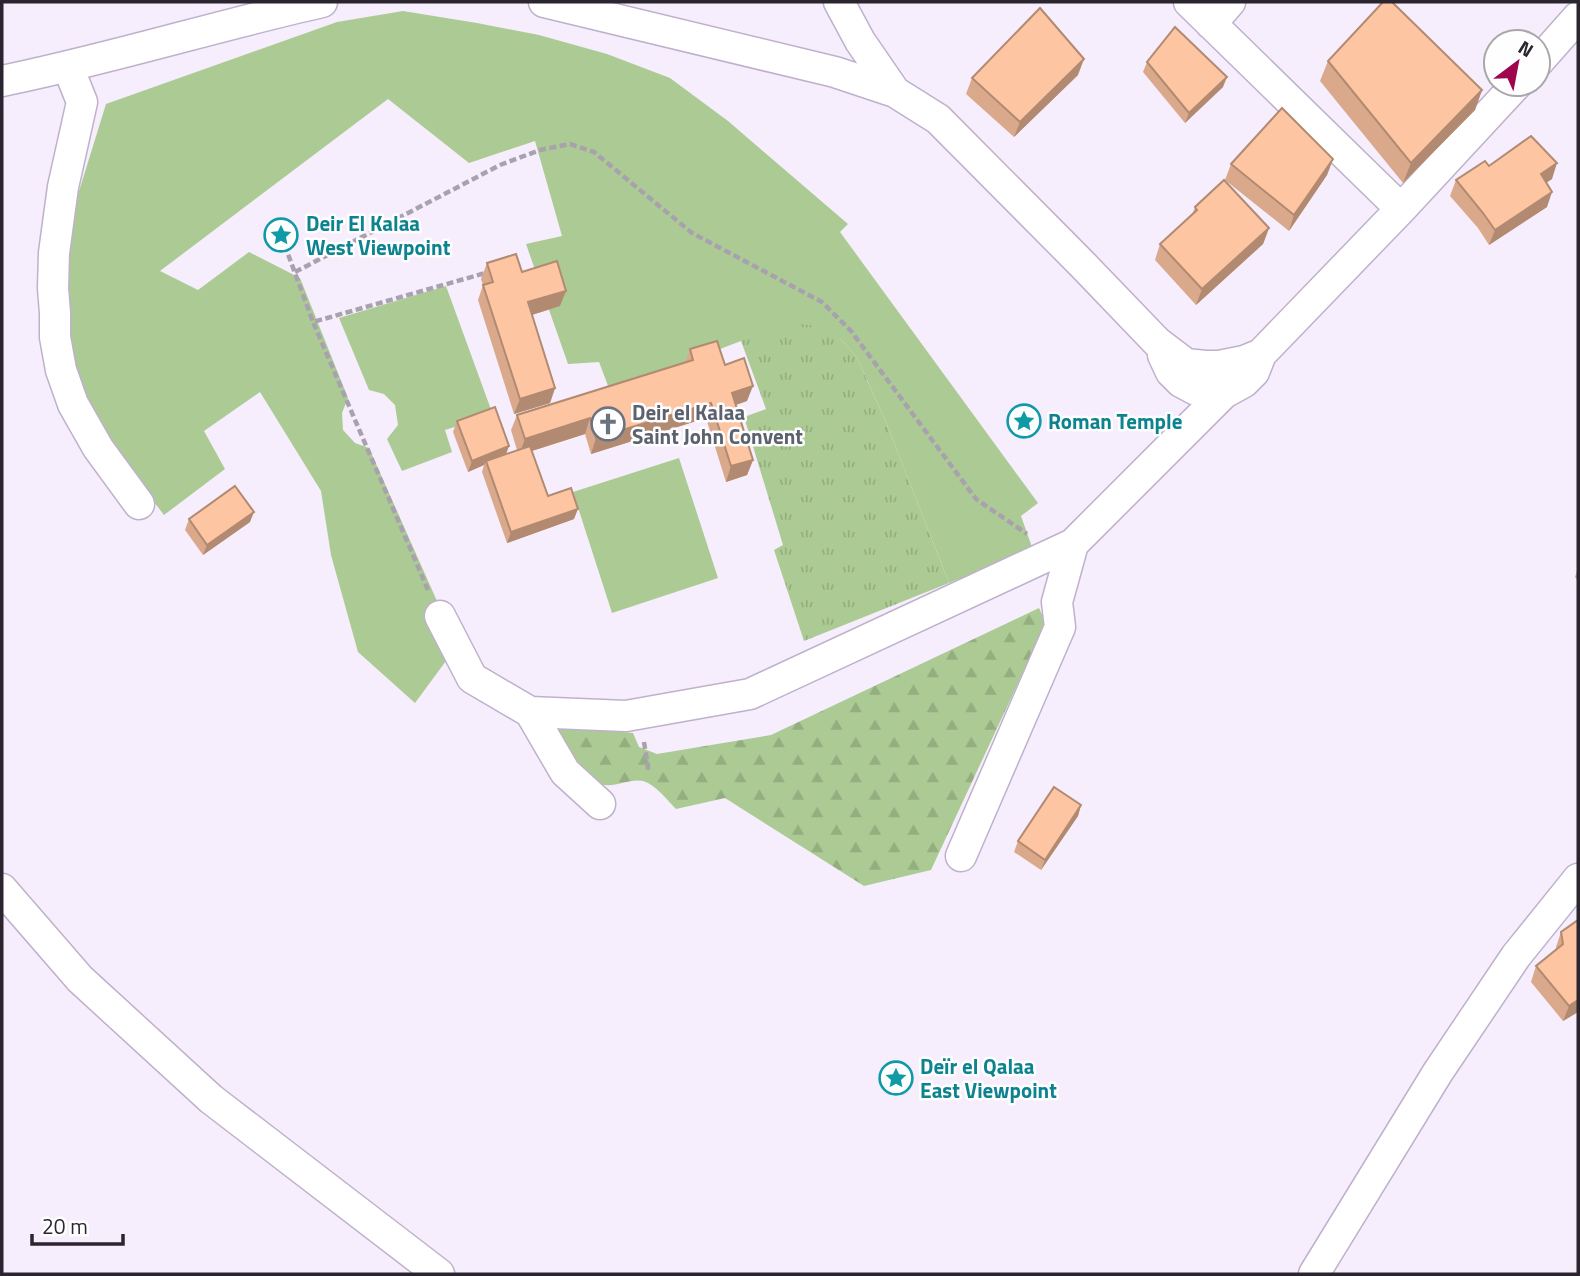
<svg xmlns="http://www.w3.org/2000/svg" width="1580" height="1276" viewBox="0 0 1580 1276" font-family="'Titillium Web',sans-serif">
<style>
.grass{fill:#accb94}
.forest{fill:url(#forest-firs)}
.park{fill:url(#park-tufts)}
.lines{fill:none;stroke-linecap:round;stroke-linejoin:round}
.minor-casing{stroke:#bfb1cb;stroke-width:33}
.path{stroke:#a8a1ae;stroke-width:4.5;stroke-dasharray:7 3.5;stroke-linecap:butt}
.minor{stroke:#fff;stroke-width:30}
.wall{fill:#daa98b}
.shaded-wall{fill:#b18a71}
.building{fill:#fdc5a2;stroke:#b18a71;stroke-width:2}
.labels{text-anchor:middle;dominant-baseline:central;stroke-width:5;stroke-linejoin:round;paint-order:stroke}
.culture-label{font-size:21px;font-weight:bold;fill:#0d838f;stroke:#fefefe;text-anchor:start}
.worship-label{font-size:21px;font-weight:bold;fill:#5b616d;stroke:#fefefe;text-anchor:start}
</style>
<defs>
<pattern id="forest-firs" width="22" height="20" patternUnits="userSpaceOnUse" patternTransform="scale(1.75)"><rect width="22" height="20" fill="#accb94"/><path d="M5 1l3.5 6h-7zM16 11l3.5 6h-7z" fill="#94ae80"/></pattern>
<pattern id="park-tufts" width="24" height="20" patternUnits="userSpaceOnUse" patternTransform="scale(1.75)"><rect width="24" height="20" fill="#accb94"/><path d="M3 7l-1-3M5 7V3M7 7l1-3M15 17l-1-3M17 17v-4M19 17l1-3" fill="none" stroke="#94ae80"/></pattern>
</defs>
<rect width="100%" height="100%" fill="#f6edfd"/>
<!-- grass -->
<path class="grass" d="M403 11 477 23 539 35 607 54 670 78 728 121 848 224 840 232 1038 503 1021 516 1033 550 949 583 886 422 857 358 840 338 741 341 610 391 599 362 568 364 526 244 562 236 535 141 469 163 388 99 160 271 198 290 249 252 300 278 348 398 342 413 343 430 355 443 369 448 457 646 415 703 358 652 331 555 321 491 260 392 204 431 225 469 164 515 87 414 66 355 67 230 106 104 337 22Z
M446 286 493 415 445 430 452 452 402 471 387 439 398 425 395 405 384 394 369 390 339 318Z
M679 458 718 578 612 613 573 492Z"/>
<!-- forest -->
<path class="forest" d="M1039 608 1046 623 931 870 864 886 725 798 676 809C668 801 659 789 648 783 633 774 612 792 596 782 575 770 562 743 548 724L633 733 639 747 657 754 771 735Z"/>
<!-- park -->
<path class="park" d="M803 324 821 327 840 338 857 358 886 422 949 583 804 641 774 550 783 545 744 417 766 409 741 341Z"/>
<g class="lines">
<defs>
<path id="minor" d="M544 2 835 72 895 92 938 119 1083 265 1157 342 1186 364 1205 366H1219L1244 361 1261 354
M839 2 860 41 895 92
M1189 2 1401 209
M1211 24 1230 2
M1538 62 1578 17
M68 67 82 102 63 187 54 253 53 288 55 313V337L61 370 73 404 98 448 139 504
M2 81C110 59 215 26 322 2
M1163 355 1171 372 1181 382 1196 390 1209 394 1224 393 1244 382 1254 372 1261 354 1401 209 1517 84
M440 616 472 678 530 712 626 716 750 694 1073 544 1224 393 1231 364
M530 712 565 772 600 804
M961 856 1060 627 1057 602 1073 544
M2 889 80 979 211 1099 439 1274
M1314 1274 1438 1072 1516 956 1578 879"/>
</defs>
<!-- minor casing -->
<use href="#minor" class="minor-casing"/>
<!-- path -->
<path class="path" d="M281 235 313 322
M295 272 500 165 540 150 570 144 594 152 692 233 822 302 851 331 976 499 1027 534
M428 590 313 322 489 272
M644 742 648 767 647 773"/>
<!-- minor -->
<use href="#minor" class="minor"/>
</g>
<!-- wall -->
<path class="wall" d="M1328 61 1482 90 1475 110 1403 183 1320 81Z
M1147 62 1223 87 1185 123 1143 72Z
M1078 75 1014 137 966 94 972 78Z
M1333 159 1327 175 1289 231 1225 180 1231 164Z
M1489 166 1552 179 1546 183 1547 207 1489 245 1478 228 1450 196 1456 180Z
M1195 207 1269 228 1263 244 1196 305 1155 260 1160 244 1192 215Z
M487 263 522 272 560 306 532 315 555 388 550 403 514 414 478 300 483 285 481 279Z
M690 349 725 365 747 401 736 405 753 460 747 475 726 482 706 418 591 454 585 434 532 451 548 496 574 519 507 543 482 472 484 465 468 472 453 432 457 421 506 454 517 450 511 430 517 415 685 363Z
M189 519 250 522 203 555 185 530Z
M1578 568V581L1575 577Z
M1081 805 1078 816 1041 870 1014 852 1018 841Z
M1578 920V1012L1563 1021 1531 982 1536 966 1556 950V947L1561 932Z"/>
<!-- shaded-wall -->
<path class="shaded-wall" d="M1084 59 1078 75 1014 137 1020 122Z
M1227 77 1223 87 1185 123 1189 113Z
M1482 90 1475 110 1403 183 1411 163Z
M1333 159 1327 175 1289 231 1294 215Z
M1557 163 1552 179 1535 190 1541 174Z
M1552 192 1547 207 1489 245 1495 230Z
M1269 228 1263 244 1196 305 1202 289Z
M566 291 560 306 522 318 528 302Z
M753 386 747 401 726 408 732 393Z
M555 388 550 403 514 414 520 399Z
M711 403 706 418 591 454 596 438Z
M590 418 585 434 519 455 525 439Z
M509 446 505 457 486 461 484 465 468 472 472 461Z
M753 460 747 475 726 482 731 466Z
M578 509 574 519 507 543 511 532Z
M254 512 250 522 203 555 207 545Z
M1081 805 1078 816 1041 870 1045 860Z
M1578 1000V1012L1563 1021 1569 1006Z"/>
<!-- building -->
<path class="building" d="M1383 2H1392L1482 90 1411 163 1328 61Z
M1040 8 1084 59 1020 122 972 78Z
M1175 27 1227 77 1189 113 1147 62Z
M1282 108 1333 159 1294 215 1231 164Z
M1531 136 1557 163 1541 174 1552 192 1495 230 1483 213 1456 180 1485 161 1489 166Z
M1224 180 1269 228 1202 289 1160 244 1197 210 1195 207Z
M516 254 522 272 557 261 566 291 528 302 555 388 520 399 483 285 493 282 487 263Z
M717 341 725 365 744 358 753 386 732 393 753 460 731 466 711 403 596 438 590 418 525 439 517 415 693 360 690 349Z
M495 407 509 446 472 461 457 421Z
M530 446 548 496 571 488 578 509 511 532 486 461Z
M235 486 254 512 207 545 189 519Z
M1054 787 1081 805 1045 860 1018 841Z
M1578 920V1000L1569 1006 1536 966 1563 944 1561 932Z"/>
<!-- icons -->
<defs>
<symbol id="sight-ring" viewBox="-11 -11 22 22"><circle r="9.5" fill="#fefefe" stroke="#0f9aa8" stroke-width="1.5"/><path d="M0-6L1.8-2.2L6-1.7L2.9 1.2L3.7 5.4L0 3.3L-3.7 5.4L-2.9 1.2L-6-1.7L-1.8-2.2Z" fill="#0f9aa8"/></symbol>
<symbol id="church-ring" viewBox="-11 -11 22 22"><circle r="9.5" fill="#fefefe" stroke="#6b7280" stroke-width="1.5"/><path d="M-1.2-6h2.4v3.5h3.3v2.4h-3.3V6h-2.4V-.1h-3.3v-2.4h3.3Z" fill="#6b7280"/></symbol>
</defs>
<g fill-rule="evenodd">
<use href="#sight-ring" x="262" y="216" width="38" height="38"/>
<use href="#sight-ring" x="1005" y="402" width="38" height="38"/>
<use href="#church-ring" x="589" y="405" width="38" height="38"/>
<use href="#sight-ring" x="877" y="1059" width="38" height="38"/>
</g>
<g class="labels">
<!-- culture labels -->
<g class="culture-label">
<text x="306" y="223">Deir El Kalaa<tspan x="306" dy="24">West Viewpoint</tspan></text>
<text x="1048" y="421">Roman Temple</text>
<text x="920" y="1066">Deïr el Qalaa<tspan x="920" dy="24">East Viewpoint</tspan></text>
</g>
<!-- worship labels -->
<g class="worship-label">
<text x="632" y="412">Deir el Kalaa<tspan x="632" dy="24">Saint John Convent</tspan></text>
</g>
</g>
<!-- border -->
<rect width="1580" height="1276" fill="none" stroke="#2b252f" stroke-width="7"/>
<!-- north arrow -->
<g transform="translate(1517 63) rotate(32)"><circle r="33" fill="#fefefe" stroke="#aaa7ab" stroke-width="2"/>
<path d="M0-5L12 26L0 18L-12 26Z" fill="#9e054d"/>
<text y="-10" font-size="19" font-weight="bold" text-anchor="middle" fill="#2b252f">N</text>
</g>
<!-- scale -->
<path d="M32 1234v10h91v-10" fill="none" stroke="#2b252f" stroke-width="3.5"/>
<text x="42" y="1234" font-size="21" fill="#2b252f" stroke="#fefefe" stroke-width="5" paint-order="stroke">20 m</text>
</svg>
